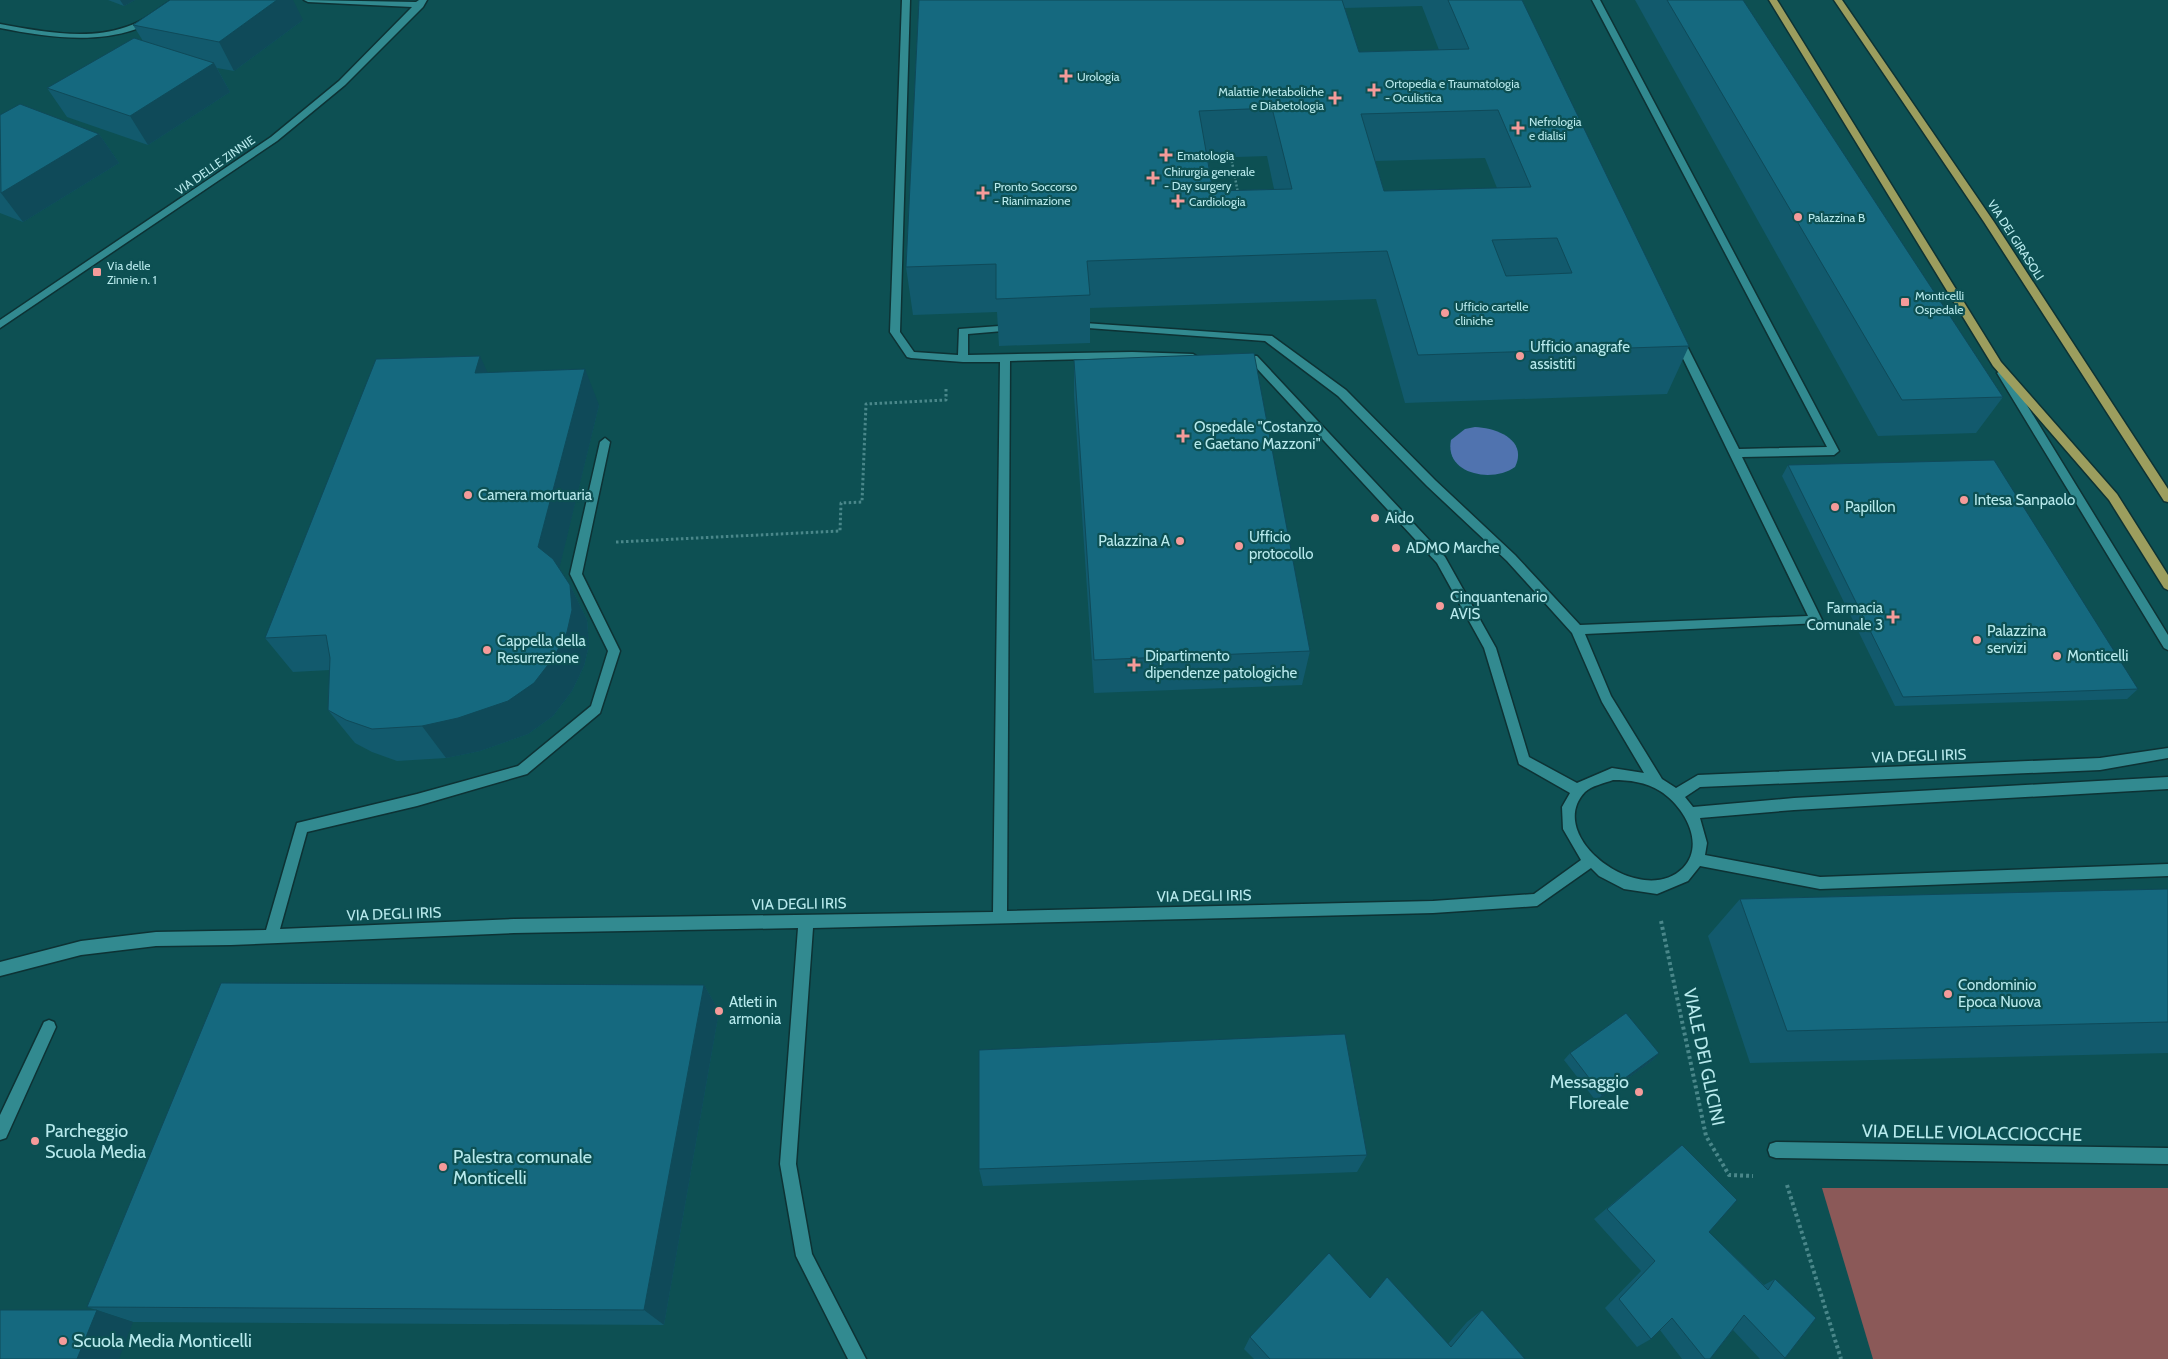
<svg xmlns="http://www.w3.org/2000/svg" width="2168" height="1359" viewBox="0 0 2168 1359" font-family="Cabin,sans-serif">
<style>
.green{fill:#8b5958}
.water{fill:#5073af}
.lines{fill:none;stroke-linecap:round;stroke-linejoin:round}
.minor-casing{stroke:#0d3234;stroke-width:3}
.major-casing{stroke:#0d3234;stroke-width:3}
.path-far2{stroke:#4a878a;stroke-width:2.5;stroke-dasharray:2 2;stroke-linecap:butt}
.path-far1{stroke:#4a878a;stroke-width:3;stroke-dasharray:2.5 2.5;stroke-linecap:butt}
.path{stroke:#4a878a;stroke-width:4;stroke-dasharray:3 3;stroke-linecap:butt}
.minor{fill:#328a90;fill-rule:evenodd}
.major{fill:#9c9e5e;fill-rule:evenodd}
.wall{fill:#125a6d;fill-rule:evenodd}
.shaded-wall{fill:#0f4a59}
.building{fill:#15697f;stroke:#0f4a59;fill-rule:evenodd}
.poi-dot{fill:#f59b9a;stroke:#0d5053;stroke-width:2}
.labels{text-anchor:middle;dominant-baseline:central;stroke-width:4.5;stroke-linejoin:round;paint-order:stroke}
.far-poi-label{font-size:12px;fill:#b8eaed;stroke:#0d5053;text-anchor:start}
.far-street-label{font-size:12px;fill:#b8eaed;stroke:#0d5053}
.poi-label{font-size:15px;fill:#b8eaed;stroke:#0d5053;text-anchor:start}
.street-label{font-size:15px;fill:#b8eaed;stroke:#0d5053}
.near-street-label{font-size:18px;fill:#b8eaed;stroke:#0d5053}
.near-poi-label{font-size:18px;fill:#b8eaed;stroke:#0d5053;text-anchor:start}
</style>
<rect width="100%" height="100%" fill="#0d5053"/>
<!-- green -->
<path class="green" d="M1822 1188H2168V1359H1873Z"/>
<!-- water -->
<path class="water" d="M1475 427C1497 428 1528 440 1515 467 1493 483 1444 475 1451 440L1465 429Z"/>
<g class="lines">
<defs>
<path id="minor" d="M172 0H181C133 50 61 40 0 28V24C40 31 86 41 126 27 143 22 157 10 172 0Z
M304 0 416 2 419 0H427L423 7 345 85 277 141 0 328V320L271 137 339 81 412 7 308 2Z
M902 0H910L900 332 914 352 958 355 959 329 999 326 1003 327V331L968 334V355L1132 352 1193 354 1198 357 1193 360 1132 358 1010 361 1007 911 1433 901 1534 894 1581 860 1563 829 1562 807 1570 793 1519 764 1484 648 1437 563 1250 361 1237 360 1236 358 1241 355 1257 356 1445 557 1496 648 1529 757 1577 783 1612 768 1644 773 1602 702 1572 633 1507 561 1427 486 1338 396 1265 341 1088 328 1083 325 1084 323 1272 336 1346 390 1435 480 1515 555 1580 625 1808 616 1674 340 1675 338 1679 337 1684 340 1739 449 1827 447 1592 0H1600L1839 451 1834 455 1742 457 1822 620 1820 623 1585 634 1611 696 1662 779 1676 788 1698 775 2100 758 2168 748V758L2100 770 1700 787 1685 797 1693 807 1794 798 2168 777V789L1794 810 1700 818 1707 843 1705 855 1820 877 2168 864V876L1820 889 1700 866 1688 881 1657 894 1624 889 1599 876 1591 868 1537 906 1433 913 813 928 796 1164 812 1254 866 1359H848L796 1256 780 1164 798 928 514 933 231 945 156 946 81 955 0 976V962L81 941 156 932 266 930 297 823 417 794 518 766 591 706 608 651 570 574 600 442 605 438 610 442 582 574 620 651 600 713 527 774 417 806 307 832 280 929 514 919 993 912 1000 362H963L911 358 907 357 890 332ZM1613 780C1629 780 1646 782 1660 791 1684 806 1706 844 1683 868 1641 910 1543 836 1585 792 1591 786 1605 783 1613 780Z
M2002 370 2006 371 2168 635V650L2164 648 1997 373Z
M49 1020 54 1022 56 1027 6 1138 0 1140V1115L44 1022Z
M1776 1142 2168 1148V1164L1776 1158 1770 1156 1768 1150 1770 1144Z"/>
<path id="major" d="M1769 0H1777L2001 362 2117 494 2168 575V590L2164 588 2109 500 1993 366Z
M1834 0H1842L1994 222 2168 489V502L2164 501 1984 222Z"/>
</defs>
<!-- minor casing -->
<use href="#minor" class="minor-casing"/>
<!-- major casing -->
<use href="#major" class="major-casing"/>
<!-- path-far2 -->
<path class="path-far2" d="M1231 157 1238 193"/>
<!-- path-far1 -->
<path class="path-far1" d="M616 542 840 531 841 503 862 502 866 404 946 400V388"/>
<!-- path -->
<path class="path" d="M1661 921 1706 1136 1729 1175 1753 1176
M1787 1185 1841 1359"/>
<!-- minor -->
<use href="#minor" class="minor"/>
<!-- major -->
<use href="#major" class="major"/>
</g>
<!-- wall -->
<path class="wall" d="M108 0H135L124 6Z
M919 0H1522L1689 346 1667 394 1405 403 1376 299 1090 308V343L999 346 997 312 913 315 906 267ZM1422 6 1439 50 1359 52 1344 8ZM1267 156 1274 189 1213 191 1208 158ZM1485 158 1497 188 1384 191 1375 161Z
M1635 0H1743L2003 397 1976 433 1878 436Z
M303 20 234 71 217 68 230 92 148 145 67 117 47 88 143 41 133 25Z
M0 115 99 134 119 163 23 222 0 213Z
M1074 360 1310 651 1302 685 1094 693 1074 396Z
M488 372 599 405 559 568 570 585 587 620 589 645 584 666 572 691 553 716 528 734 480 751 446 758 397 761 372 752 355 743 328 710 330 670 293 672 265 638Z
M1788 465 2138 689 2127 699 1895 706 1782 476Z
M2168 889V1053L1750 1063 1708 936 1740 899Z
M704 985 719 1011 664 1325 133 1322 87 1307Z
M1570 1053H1659L1653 1060 1596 1101 1564 1060Z
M1682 1145 1709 1232 1764 1285 1775 1279 1785 1358 1783 1359H1760L1733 1330 1710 1359H1682L1660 1330 1651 1339 1637 1347 1605 1308 1641 1271 1594 1219Z
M1367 1155 1357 1172 983 1186 979 1169Z
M1387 1277 1448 1344 1467 1322 1482 1310 1525 1359H1254L1244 1349 1250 1337 1370 1298Z"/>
<!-- shaded-wall -->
<path class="shaded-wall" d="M120 0H135L124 6Z
M277 0H293L303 20 234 71 219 42Z
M214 63 230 92 148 145 130 116Z
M99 134 119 163 23 222 1 193Z
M480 356 497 393 475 373Z
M585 369 599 405 556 582 538 547Z
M570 585 587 620 589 645 584 666 572 691 553 716 528 734 480 751 446 758 422 726Z
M704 985 719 1011 664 1325 644 1310Z
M1659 1053 1653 1060 1596 1101 1602 1095Z
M97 1310 133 1322 119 1359H77Z"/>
<!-- building -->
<path class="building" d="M170 0H277L219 42 133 25Z
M919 0H1342L1359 52 1469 49 1448 0H1522L1689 346 1418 355 1387 251 1087 261 1090 295 996 299V264L906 267ZM1272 108 1292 189 1213 191 1199 111ZM1498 110 1531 187 1384 191 1361 114ZM1557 238 1572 273 1506 276 1492 240Z
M1667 0H1743L2003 397 1902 400Z
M134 38 214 63 130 116 47 88Z
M20 104 99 134 1 193 0 115Z
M1254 353 1310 651 1094 660 1074 360Z
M480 356 475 373 585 369 538 547 553 559 570 585 572 610 567 632 554 657 534 683 508 701 458 718 422 726 372 729 346 720 328 710 330 658 326 635 265 638 376 359Z
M1994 460 2138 689 1903 697 1788 465Z
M2168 889V1022L1787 1031 1740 899Z
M221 983 704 985 644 1310 87 1307Z
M1626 1013 1659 1053 1602 1095 1570 1053Z
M1345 1034 1367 1155 979 1169V1050Z
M1682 1145 1737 1200 1709 1232 1768 1290 1775 1279 1816 1318 1785 1358 1744 1315 1710 1359H1705L1672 1318 1651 1339 1619 1299 1655 1261 1607 1209Z
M1329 1253 1370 1298 1387 1277 1451 1347 1482 1310 1525 1359H1270L1250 1337Z
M0 1310H97L77 1359H0Z"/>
<!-- markers -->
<g class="poi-dot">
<path d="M1063.5 68.5h5v5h5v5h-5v5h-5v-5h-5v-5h5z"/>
<path d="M1371.5 82.5h5v5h5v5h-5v5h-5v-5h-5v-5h5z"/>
<path d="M1332.5 90.5h5v5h5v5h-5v5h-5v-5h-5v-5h5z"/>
<path d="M1515.5 120.5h5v5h5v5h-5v5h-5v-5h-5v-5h5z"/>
<path d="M1163.5 147.5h5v5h5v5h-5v5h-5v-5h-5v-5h5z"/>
<path d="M1150.5 170.5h5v5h5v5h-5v5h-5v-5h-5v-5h5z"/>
<path d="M980.5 185.5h5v5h5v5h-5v5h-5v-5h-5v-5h5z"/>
<path d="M1175.5 193.5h5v5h5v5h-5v5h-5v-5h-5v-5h5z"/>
<circle cx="1798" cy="217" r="5"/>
<rect x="92" y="267" width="10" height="10" rx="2.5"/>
<rect x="1900" y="297" width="10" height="10" rx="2.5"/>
<circle cx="1445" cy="313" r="5"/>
<circle cx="1520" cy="356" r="5"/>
<path d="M1180.5 428.5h5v5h5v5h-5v5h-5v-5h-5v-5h5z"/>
<circle cx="468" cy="495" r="5"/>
<circle cx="1964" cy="500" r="5"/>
<circle cx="1835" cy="507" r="5"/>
<circle cx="1375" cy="518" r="5"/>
<circle cx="1180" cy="541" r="5"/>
<circle cx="1239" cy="546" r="5"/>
<circle cx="1396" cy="548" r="5"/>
<circle cx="1440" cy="606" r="5"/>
<path d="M1890.5 609.5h5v5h5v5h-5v5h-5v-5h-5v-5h5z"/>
<circle cx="1977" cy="640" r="5"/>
<circle cx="487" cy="650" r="5"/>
<circle cx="2057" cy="656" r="5"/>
<path d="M1131.5 657.5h5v5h5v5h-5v5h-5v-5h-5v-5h5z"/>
<circle cx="1948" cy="994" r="5"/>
<circle cx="719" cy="1011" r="5"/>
<circle cx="1639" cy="1092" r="5"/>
<circle cx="35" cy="1141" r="5"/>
<circle cx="443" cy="1167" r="5"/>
<circle cx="63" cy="1341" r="5"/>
</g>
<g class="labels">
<!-- far-poi labels -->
<g class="far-poi-label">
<text x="1077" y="76">Urologia</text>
<text x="1385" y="83">Ortopedia e Traumatologia<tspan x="1385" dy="14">- Oculistica</tspan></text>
<text x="1324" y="91" text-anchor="end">Malattie Metaboliche<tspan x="1324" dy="14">e Diabetologia</tspan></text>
<text x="1529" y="121">Nefrologia<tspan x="1529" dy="14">e dialisi</tspan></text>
<text x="1177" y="155">Ematologia</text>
<text x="1164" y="171">Chirurgia generale<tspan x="1164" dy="14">- Day surgery</tspan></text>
<text x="994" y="186">Pronto Soccorso<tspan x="994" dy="14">- Rianimazione</tspan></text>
<text x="1189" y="201">Cardiologia</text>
<text x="1808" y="217">Palazzina B</text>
<text x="107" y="265">Via delle<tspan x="107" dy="14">Zinnie n. 1</tspan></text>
<text x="1915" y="295">Monticelli<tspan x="1915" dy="14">Ospedale</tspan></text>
<text x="1455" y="306">Ufficio cartelle<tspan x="1455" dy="14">cliniche</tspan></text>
</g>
<!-- far-street labels -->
<g class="far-street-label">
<text transform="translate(215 165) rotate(-35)">VIA DELLE ZINNIE</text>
<text transform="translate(2016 240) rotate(57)">VIA DEI GIRASOLI</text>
</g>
<!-- poi labels -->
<g class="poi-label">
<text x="1530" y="347">Ufficio anagrafe<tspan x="1530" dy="17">assistiti</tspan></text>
<text x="1194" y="427">Ospedale "Costanzo<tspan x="1194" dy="17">e Gaetano Mazzoni"</tspan></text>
<text x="478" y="495">Camera mortuaria</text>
<text x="1974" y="500">Intesa Sanpaolo</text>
<text x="1845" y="507">Papillon</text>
<text x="1385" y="518">Aido</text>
<text x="1249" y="537">Ufficio<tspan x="1249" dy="17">protocollo</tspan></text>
<text x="1170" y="541" text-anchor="end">Palazzina A</text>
<text x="1406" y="548">ADMO Marche</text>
<text x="1450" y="597">Cinquantenario<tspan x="1450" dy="17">AVIS</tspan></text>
<text x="1883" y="608" text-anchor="end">Farmacia<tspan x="1883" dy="17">Comunale 3</tspan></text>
<text x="1987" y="631">Palazzina<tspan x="1987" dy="17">servizi</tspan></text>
<text x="497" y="641">Cappella della<tspan x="497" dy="17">Resurrezione</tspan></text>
<text x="1145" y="656">Dipartimento<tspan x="1145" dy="17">dipendenze patologiche</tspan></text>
<text x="2067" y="656">Monticelli</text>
<text x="1958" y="985">Condominio<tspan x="1958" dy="17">Epoca Nuova</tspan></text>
<text x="729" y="1002">Atleti in<tspan x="729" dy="17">armonia</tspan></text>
</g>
<!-- street labels -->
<g class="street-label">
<text transform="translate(1919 756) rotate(-2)">VIA DEGLI IRIS</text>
<text transform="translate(1204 896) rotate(-1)">VIA DEGLI IRIS</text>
<text transform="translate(799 904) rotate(-1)">VIA DEGLI IRIS</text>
<text transform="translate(394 914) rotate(-2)">VIA DEGLI IRIS</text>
</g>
<!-- near-street labels -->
<g class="near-street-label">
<text transform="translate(1704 1057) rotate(78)">VIALE DEI GLICINI</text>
<text transform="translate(1972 1133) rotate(1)">VIA DELLE VIOLACCIOCCHE</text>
</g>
<!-- near-poi labels -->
<g class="near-poi-label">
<text x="1629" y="1082" text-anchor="end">Messaggio<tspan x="1629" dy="21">Floreale</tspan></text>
<text x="45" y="1131">Parcheggio<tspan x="45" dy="21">Scuola Media</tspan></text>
<text x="453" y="1157">Palestra comunale<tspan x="453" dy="21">Monticelli</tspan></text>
<text x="73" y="1341">Scuola Media Monticelli</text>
</g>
</g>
</svg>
